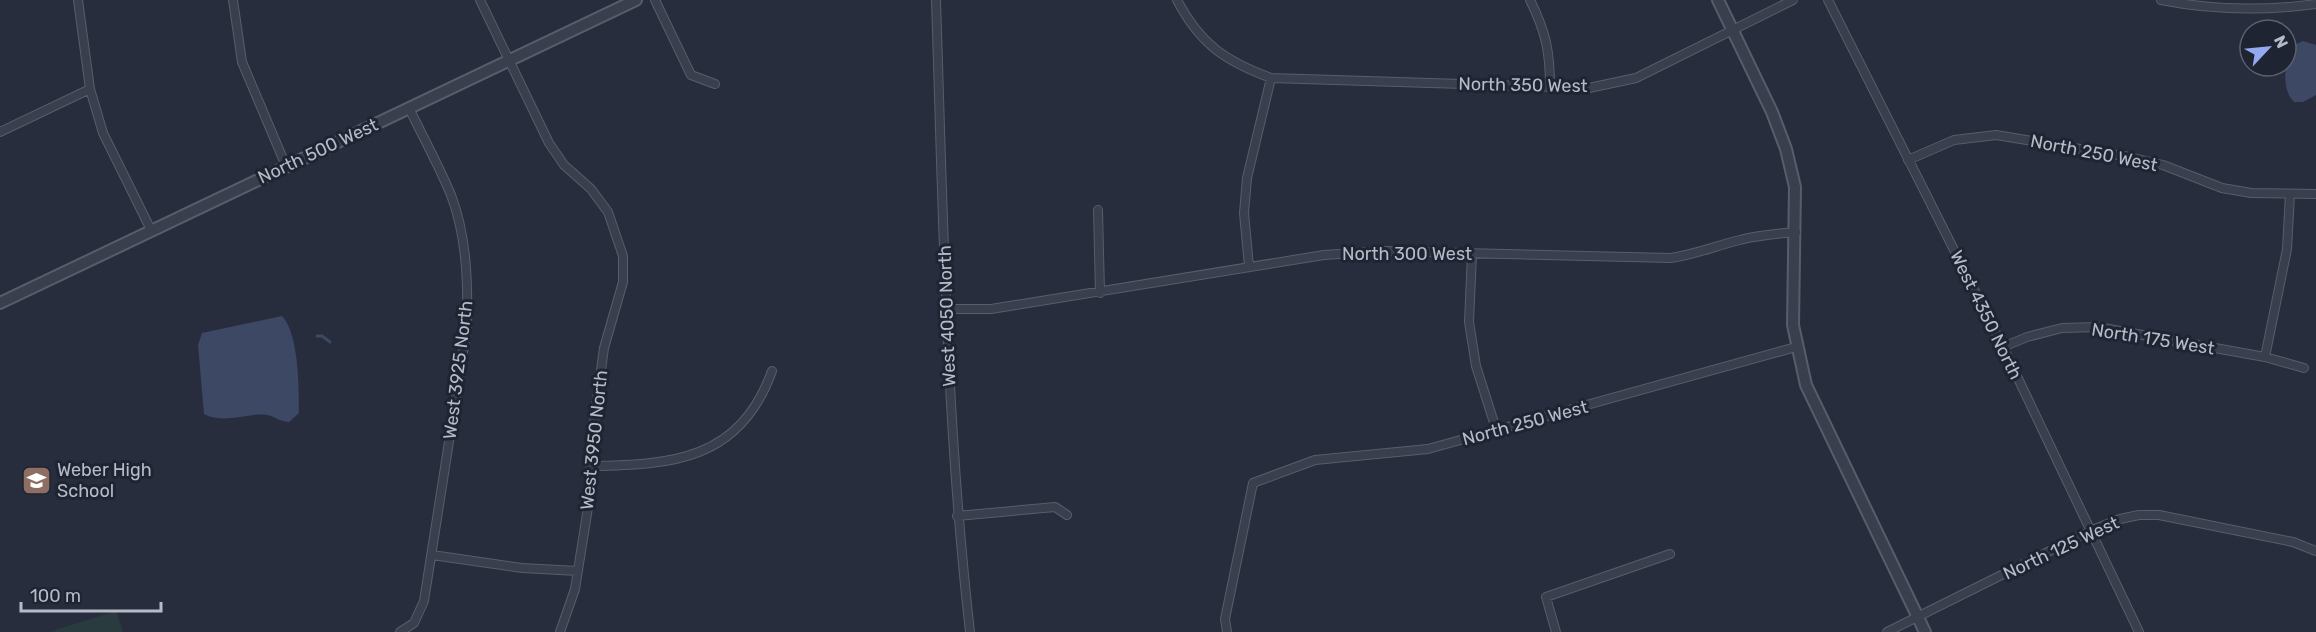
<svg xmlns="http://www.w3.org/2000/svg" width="2316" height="632" viewBox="0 0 2316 632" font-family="Rubik,sans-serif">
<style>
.green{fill:#2a3b40}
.water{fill:#3d4865}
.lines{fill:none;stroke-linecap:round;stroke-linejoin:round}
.stream{stroke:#3d4865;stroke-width:3}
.minor-casing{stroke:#585d6b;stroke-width:10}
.tertiary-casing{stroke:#585d6b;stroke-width:14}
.minor{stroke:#3a3f4e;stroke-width:8}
.tertiary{stroke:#3a3f4e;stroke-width:10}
.labels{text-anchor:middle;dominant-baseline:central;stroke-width:6;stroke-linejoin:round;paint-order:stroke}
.street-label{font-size:18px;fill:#b7bbc8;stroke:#1f2433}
.poi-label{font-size:18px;fill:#b7bbc8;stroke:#1f2433;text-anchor:start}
</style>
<rect width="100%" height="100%" fill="#272d3d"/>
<!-- green -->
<path class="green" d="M116 611 123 632H52V631Z"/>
<!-- water -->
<path class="water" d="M2303 41 2316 45V95L2303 102H2294C2281 90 2285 63 2290 47Z
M282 316C299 334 299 388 299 413L289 422C280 421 278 419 271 416 251 410 227 426 204 414L198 345 202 333Z"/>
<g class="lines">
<!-- stream -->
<path class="stream" d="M317 336H322L330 342"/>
<defs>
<path id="minor" d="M78 0 90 89 103 133 151 230
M233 0 242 62 286 166
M480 0 549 143 564 165 591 189 608 212 623 256V282L604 348 592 437 590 495 575 589 560 632
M655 0 691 75 715 84
M936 0C943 211 946 422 970 632
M1177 0C1200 44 1225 61 1271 78L1589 88 1636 78 1793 0
M1530 0C1546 32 1550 52 1550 87
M1828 0 2003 347 2139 632
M2161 0C2212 10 2264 11 2316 4
M0 132 90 89
M1908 160 1954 140 1996 135 2129 157 2163 165 2222 188 2251 193 2316 194
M1098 210 1100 293
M1472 254 1469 322 1476 366 1497 432
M1249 266 1244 213 1247 178 1271 78
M946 309H991L1324 255 1383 251 1671 258C1697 254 1715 246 1740 240 1758 235 1777 234 1796 232
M2003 347 2027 337 2062 328 2098 327 2265 357 2304 368
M2265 357 2287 249 2290 194
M590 466C673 465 740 460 772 371
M957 516 1055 507 1067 515
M432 555 522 568 578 571
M400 632 414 623 424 601 467 327C468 283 467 237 451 195 439 166 423 137 409 108
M1227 632 1225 619 1253 483 1315 460 1428 449 1796 347
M1556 632 1546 597 1670 554
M1887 632 2090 531 2120 519 2139 515H2159L2293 542 2316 551"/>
<path id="tertiary" d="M1718 0 1772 112 1786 149 1795 187 1793 325 1806 385 1925 632
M0 303 636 0"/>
</defs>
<!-- minor casing -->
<use href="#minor" class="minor-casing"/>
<!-- tertiary casing -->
<use href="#tertiary" class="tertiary-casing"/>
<!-- minor -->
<use href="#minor" class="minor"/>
<!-- tertiary -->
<use href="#tertiary" class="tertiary"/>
</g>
<!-- icons -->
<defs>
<symbol id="school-square" viewBox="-11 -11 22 22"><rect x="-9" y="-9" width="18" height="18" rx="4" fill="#8d6e63" stroke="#1f2433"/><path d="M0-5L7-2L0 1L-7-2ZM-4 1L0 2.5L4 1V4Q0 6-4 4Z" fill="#fff"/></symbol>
</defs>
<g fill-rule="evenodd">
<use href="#school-square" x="20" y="464" width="33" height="33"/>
</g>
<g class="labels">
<!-- street labels -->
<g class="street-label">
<text transform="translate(1523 85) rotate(1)">North 350 West</text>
<text transform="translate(318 151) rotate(-25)">North 500 West</text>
<text transform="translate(2094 153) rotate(11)">North 250 West</text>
<text x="1407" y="254">North 300 West</text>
<text transform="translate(1986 315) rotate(64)">West 4350 North</text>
<text transform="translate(947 316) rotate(-92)">West 4050 North</text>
<text transform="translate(2153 339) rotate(9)">North 175 West</text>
<text transform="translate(458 370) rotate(-83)">West 3925 North</text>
<text transform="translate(1525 423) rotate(-15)">North 250 West</text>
<text transform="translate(594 440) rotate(-84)">West 3950 North</text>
<text transform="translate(2061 548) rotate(-25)">North 125 West</text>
</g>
<!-- poi labels -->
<g class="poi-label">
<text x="57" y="470">Weber High<tspan x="57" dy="21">School</tspan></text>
</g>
</g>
<!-- north arrow -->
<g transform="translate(2268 48) rotate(64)"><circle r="28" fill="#1f2433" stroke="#5c606f" stroke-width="1.5"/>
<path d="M0-4.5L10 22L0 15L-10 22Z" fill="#93a9f1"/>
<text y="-9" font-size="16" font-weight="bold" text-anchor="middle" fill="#b7bbc8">N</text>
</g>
<!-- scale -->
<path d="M21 602v9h140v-9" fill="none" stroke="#b7bbc8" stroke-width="3"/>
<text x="30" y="602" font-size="18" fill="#b7bbc8" stroke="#1f2433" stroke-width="4.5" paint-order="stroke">100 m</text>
</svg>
